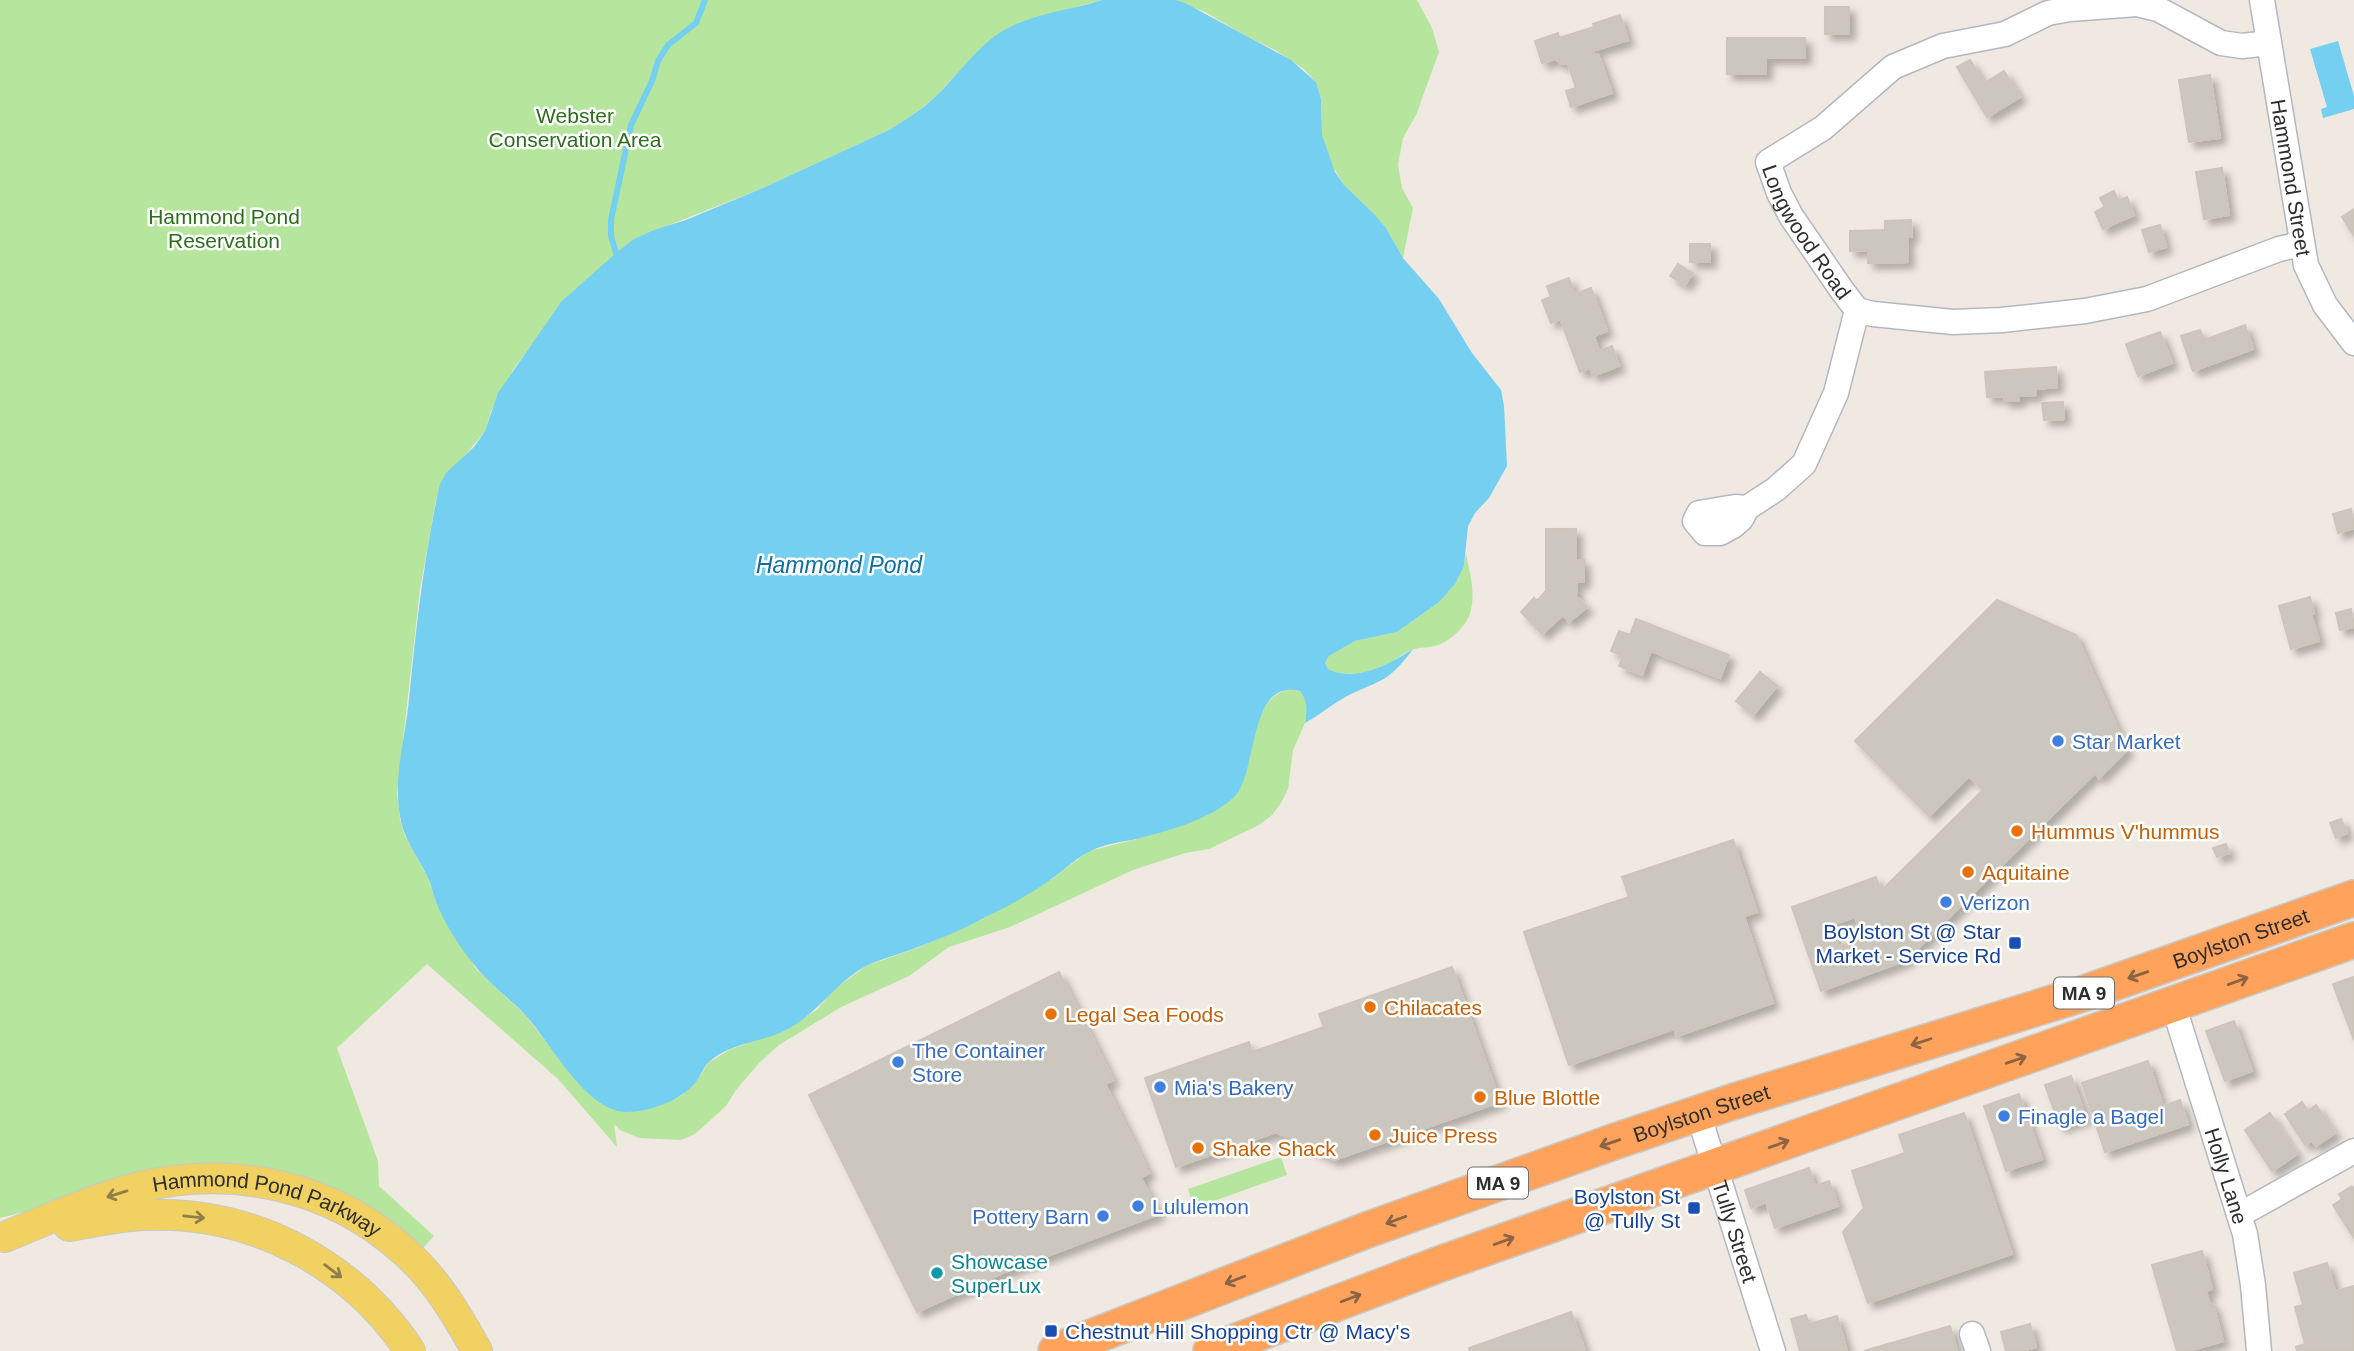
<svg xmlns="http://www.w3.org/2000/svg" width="2354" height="1351" viewBox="0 0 2354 1351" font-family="Arial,sans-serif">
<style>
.green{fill:#b6e59e}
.water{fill:#75cff0}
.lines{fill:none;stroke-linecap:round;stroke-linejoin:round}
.stream{stroke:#75cff0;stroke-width:6}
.building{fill:#cbc7bf;stroke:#cbc5ba;stroke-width:2;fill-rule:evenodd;filter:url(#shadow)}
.minor-casing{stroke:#b4b7c1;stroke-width:27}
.major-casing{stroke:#c9c9c9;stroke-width:32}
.highway-casing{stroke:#c9c9c9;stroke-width:38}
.minor{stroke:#fff;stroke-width:24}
.major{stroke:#f2d163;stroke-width:30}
.highway{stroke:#ffa35c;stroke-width:35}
.oneway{stroke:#8c6343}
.oneway2{stroke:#908048}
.shop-dot{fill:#3f7fe0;stroke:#fff;stroke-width:2.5}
.food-dot{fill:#e8710a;stroke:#fff;stroke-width:2.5}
.transit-dot{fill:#1a4fb4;stroke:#fff;stroke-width:2.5}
.culture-dot{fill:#0f9aa8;stroke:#fff;stroke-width:2.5}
.labels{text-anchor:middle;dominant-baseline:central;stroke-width:5;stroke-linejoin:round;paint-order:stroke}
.shield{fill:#fff;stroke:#6d6d6d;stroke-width:2}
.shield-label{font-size:19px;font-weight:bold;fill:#2e2e2e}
.park-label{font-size:21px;fill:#2c6e1b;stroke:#fff}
.street-label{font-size:21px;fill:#2e2e2e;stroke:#fff}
.shop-label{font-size:21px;fill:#366cbe;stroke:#fff;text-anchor:start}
.food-label{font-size:21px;fill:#c56008;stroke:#fff;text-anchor:start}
.transit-label{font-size:21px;fill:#164399;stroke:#fff;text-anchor:end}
.culture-label{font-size:21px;fill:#0d838f;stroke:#fff;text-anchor:start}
.water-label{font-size:23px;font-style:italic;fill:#0d6fa3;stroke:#fff}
</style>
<defs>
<filter id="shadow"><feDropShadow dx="6" dy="6" stdDeviation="3.5" flood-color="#0004"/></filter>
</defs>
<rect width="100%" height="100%" fill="#efe9e1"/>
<!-- green -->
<path class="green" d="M0 0H1102L1031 19 981 48 935 97 907 120 889 130 765 187 634 239 529 348 513 370 491 411 485 431 463 458 436 500 420 589 397 793 400 819 405 836 428 878 436 902 476 969 525 1015 582 1087 656 1107 681 1096 697 1081 708 1063 729 1050 786 1030 818 1009 832 991 866 966 917 948 981 920 1052 879 1089 851 1137 839 1249 761C1253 734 1263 682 1300 691L1305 699 1307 709 1305 723 1293 750 1288 789 1281 803 1272 815 1259 825 1209 849 1185 853 1133 870 1010 927 949 947 909 976 841 1007 779 1045 760 1062 736 1090 726 1106 695 1134 681 1140 639 1138 620 1130 614 1124 617 1147 558 1079 427 964 337 1048 378 1161 379 1186 434 1236 423 1248C361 1190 298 1165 213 1165L0 1218Z
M1174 0H1417L1432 28 1439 52 1416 115 1403 138 1398 165 1402 188 1413 208 1403 258 1386 228 1344 185 1330 162 1322 135 1321 99 1316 82 1304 69 1275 50 1248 37 1205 12Z
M1466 554C1470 573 1476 594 1470 613 1466 627 1449 642 1435 646 1429 648 1421 647 1414 649 1404 652 1395 661 1385 665 1368 673 1345 678 1328 669L1325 663 1329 656 1355 641 1397 632 1439 602 1464 566Z
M1281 1157 1287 1175 1194 1208 1188 1189Z"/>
<!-- water -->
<path class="water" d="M1102 0H1176L1185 3 1291 60 1316 82 1321 99 1322 135 1335 172 1344 185 1374 214 1386 228 1403 258 1439 299 1472 353 1501 390 1504 406 1507 466 1489 498 1475 513 1468 526 1464 566 1455 584 1439 602 1397 632 1355 641 1329 656 1325 663 1328 669C1355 683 1390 664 1413 649 1388 683 1382 679 1347 696 1332 704 1320 715 1305 723 1307 710 1308 702 1300 691 1246 678 1259 776 1233 798 1207 821 1165 832 1132 840 1119 842 1107 844 1095 849 1077 856 1065 870 1050 880 1029 895 1005 908 982 919 962 930 939 939 918 947 901 954 883 958 866 966 836 982 818 1013 788 1029 763 1043 730 1042 709 1062 703 1067 701 1076 696 1082 681 1100 651 1112 626 1112 586 1111 552 1045 527 1017 510 998 487 983 472 962 458 944 445 924 436 902 433 895 432 887 429 880 419 858 404 841 400 816 393 776 405 740 409 700 416 628 424 555 440 484L446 473 474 447 485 431 498 393 561 302 616 253 634 239 654 230 686 220 765 187 889 130C906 120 923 109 937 95 960 73 979 43 1008 28 1037 13 1071 10 1102 0Z
M2338 41 2354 96V109L2323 118 2321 109 2327 107 2310 49Z"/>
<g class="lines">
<!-- stream -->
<path class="stream" d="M616 253 611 236V220L631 125 652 81 658 61 668 45 696 23 705 0"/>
</g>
<!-- building -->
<path class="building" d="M1825 7H1849V34H1825Z
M1620 15 1628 40 1593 51 1595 55 1598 54 1612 93 1571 107 1566 91 1576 88 1568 64H1561L1556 59 1542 63 1535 41 1558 33 1559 38 1594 27 1593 24Z
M1727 38H1805V58H1766V74H1727Z
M1970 60 1984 83 2004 71 2020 97 1987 117 1957 67Z
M2210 75 2220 138 2189 142 2179 80Z
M2222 168 2229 215 2204 219 2196 172Z
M2114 191 2118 201 2127 197 2134 215 2103 229 2095 212 2105 207 2100 198Z
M2354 209V236L2342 217Z
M1911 220 1912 237H1907L1908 262 1868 263V250L1850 251V231L1885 230V221Z
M2160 225 2166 247 2149 252 2142 230Z
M1690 244H1710V262H1690Z
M1678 264 1693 273 1685 285 1670 276Z
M1569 278 1575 294 1591 288 1607 331 1594 336 1599 351 1612 346 1619 366 1593 376 1590 368 1580 372 1560 319 1551 323 1542 300 1551 297 1547 286Z
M2245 325 2253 349 2193 371 2181 336 2200 330 2204 340Z
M2160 332 2172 363 2138 376 2126 344Z
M2056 367 2057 387 2036 389V395L2019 396V401H2004V396L1987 397 1985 372Z
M2063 402 2064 419 2044 420 2042 403Z
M2351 509 2354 528 2338 533 2333 514Z
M1546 529H1576V560H1584V582H1576L1577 597 1587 607 1569 622 1563 615 1542 634 1521 612 1534 598 1537 601 1546 591Z
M2310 597 2314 613 2311 614 2319 641 2291 649 2279 606Z
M1997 600 2076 635 2127 750 2099 778 2095 773 1905 961 1821 991 1792 907 1876 877 1881 891 1983 790 1969 776 1929 816 1855 741ZM1855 917 1862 938 1839 947 1831 925Z
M2351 609 2354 627 2340 630 2336 613Z
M1636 619 1729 655 1720 678 1651 651 1642 675 1619 666 1623 656 1611 651 1619 631 1630 635Z
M1760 672 1777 686 1753 715 1736 701Z
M2341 819 2347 833 2336 838 2330 823Z
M1733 840 1757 912 1744 916 1773 1003 1677 1036 1674 1029 1569 1065 1524 932 1629 897 1622 877Z
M2226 844 2229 853 2217 857 2213 848Z
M1452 967 1500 1102 1334 1160 1276 1132 1176 1167 1145 1078 1249 1042 1252 1052 1324 1027 1319 1014Z
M1059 972 1113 1080 1105 1084 1149 1173 1141 1178 1159 1214 1007 1271 917 1312 809 1095Z
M2354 977V1040L2333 984Z
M2234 1021 2252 1071 2225 1081 2206 1031Z
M2148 1061 2163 1106 2180 1100 2188 1124 2105 1152 2082 1083Z
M2071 1076 2086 1118 2060 1127 2045 1085Z
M2019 1094 2042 1159 2006 1171 1984 1106Z
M2302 1102 2308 1111 2316 1105 2335 1133 2316 1146 2312 1141 2305 1145 2285 1114Z
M1964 1113 2012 1254 1868 1303 1843 1232 1864 1208 1852 1171 1905 1153 1899 1135Z
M2270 1113 2297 1154 2272 1171 2245 1130Z
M1809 1168 1815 1186 1829 1181 1838 1206 1775 1228 1766 1202 1751 1208 1745 1190Z
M2352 1186 2354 1189V1238L2333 1205 2342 1199 2339 1194Z
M2202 1251 2212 1289 2206 1291 2210 1305 2213 1304 2223 1341 2189 1351H2177L2152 1265Z
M2327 1263 2335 1291 2354 1286V1350L2297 1351 2296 1347 2305 1344 2295 1307 2303 1305 2294 1273Z
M1571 1312 1585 1351H1470L1469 1348Z
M1806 1315 1809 1324 1837 1316 1847 1351H1800L1791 1319Z
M2030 1324 2036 1347 2022 1351H2006L2001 1332Z
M1950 1326 1957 1351H1864Z"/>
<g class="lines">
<defs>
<g id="minor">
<path id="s1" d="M2262 0 2306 265 2325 305 2354 343"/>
<path id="s2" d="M2269 43 2242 46 2221 43 2158 9 2137 4 2070 9 2048 13 2005 34 1943 46 1893 67 1823 128 1768 162 1779 193 1791 216 1841 289 1857 310 1873 314 1953 322 2002 320 2085 311 2147 299 2279 249 2301 244"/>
<path d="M1747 508 1735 507 1699 513 1695 521 1705 533H1720L1733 526 1741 519 1747 508 1776 489 1804 464 1836 393 1857 310"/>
<path id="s3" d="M2173 1004 2245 1234 2253 1285 2259 1351"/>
<path id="s4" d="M1698 1113 1773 1351"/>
<path d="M2239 1215 2354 1151"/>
<path d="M1972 1334 1978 1351"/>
</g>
<g id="major">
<path d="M69 1226C94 1222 119 1216 144 1215 250 1210 351 1262 410 1351"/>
<path id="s5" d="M5 1237C48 1219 91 1200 136 1188 231 1164 332 1185 405 1252 436 1279 457 1315 477 1351"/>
</g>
<g id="highway">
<path id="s6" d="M1056 1351 1367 1230 1616 1141 1732 1102 2082 994 2354 898"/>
<path d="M1211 1351 1440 1264 2354 940"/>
</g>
</defs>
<!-- minor casing -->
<use href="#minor" class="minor-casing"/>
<!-- major casing -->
<use href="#major" class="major-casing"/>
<!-- highway casing -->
<use href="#highway" class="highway-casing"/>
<!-- minor -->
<use href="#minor" class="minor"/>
<!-- major -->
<use href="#major" class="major"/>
<!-- highway -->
<use href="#highway" class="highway"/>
</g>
<!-- one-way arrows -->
<defs><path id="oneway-shaft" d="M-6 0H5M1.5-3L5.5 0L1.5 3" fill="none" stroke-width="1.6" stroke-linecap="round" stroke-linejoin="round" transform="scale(1.75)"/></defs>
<g class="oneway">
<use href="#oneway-shaft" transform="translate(2138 975) rotate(161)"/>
<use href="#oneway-shaft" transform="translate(2238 981) rotate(-20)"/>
<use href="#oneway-shaft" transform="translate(1921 1042) rotate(162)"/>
<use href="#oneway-shaft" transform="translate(2016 1060) rotate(-19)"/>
<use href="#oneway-shaft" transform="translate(1610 1143) rotate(161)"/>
<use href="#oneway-shaft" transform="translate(1779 1144) rotate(-20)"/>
<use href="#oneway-shaft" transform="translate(1396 1220) rotate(160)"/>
<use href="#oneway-shaft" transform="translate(1504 1241) rotate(-20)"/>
<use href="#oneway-shaft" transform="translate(1235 1280) rotate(159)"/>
<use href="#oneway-shaft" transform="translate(1351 1298) rotate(-21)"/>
</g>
<g class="oneway2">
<use href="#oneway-shaft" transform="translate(117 1194) rotate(163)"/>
<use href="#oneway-shaft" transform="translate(194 1217) rotate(6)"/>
<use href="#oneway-shaft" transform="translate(333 1271) rotate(37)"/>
</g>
<!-- markers -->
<g class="shop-dot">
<circle cx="2058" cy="741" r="7"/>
<circle cx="1946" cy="902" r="7"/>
<circle cx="898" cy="1062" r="7"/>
<circle cx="1160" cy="1087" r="7"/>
<circle cx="2004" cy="1116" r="7"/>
<circle cx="1138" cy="1206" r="7"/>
<circle cx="1103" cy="1216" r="7"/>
</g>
<g class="food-dot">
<circle cx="2017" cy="831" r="7"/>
<circle cx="1968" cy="872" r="7"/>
<circle cx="1370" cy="1007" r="7"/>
<circle cx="1051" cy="1014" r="7"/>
<circle cx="1480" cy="1097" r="7"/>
<circle cx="1375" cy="1135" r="7"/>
<circle cx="1198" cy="1148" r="7"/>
</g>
<g class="transit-dot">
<rect x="2008" y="936" width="14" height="14" rx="3.5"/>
<rect x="1687" y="1201" width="14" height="14" rx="3.5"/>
<rect x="1044" y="1324" width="14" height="14" rx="3.5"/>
</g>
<circle class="culture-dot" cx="937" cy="1273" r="7"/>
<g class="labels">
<!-- shield labels -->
<g class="shield">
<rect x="2054" y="977.5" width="60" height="31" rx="5"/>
<rect x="1468" y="1167.5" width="60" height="31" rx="5"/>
</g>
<g class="shield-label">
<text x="2084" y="993">MA 9</text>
<text x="1498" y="1183">MA 9</text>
</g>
<!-- park labels -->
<g class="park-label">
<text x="575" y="115">Webster<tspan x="575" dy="24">Conservation Area</tspan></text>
<text x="224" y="216">Hammond Pond<tspan x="224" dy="24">Reservation</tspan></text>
</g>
<!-- street labels -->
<g class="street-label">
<text stroke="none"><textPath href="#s1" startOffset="180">Hammond Street</textPath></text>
<text stroke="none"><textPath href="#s2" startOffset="634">Longwood Road</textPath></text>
<text stroke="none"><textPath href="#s6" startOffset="1255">Boylston Street</textPath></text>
<text stroke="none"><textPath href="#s6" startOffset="688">Boylston Street</textPath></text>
<text stroke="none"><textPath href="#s3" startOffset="180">Holly Lane</textPath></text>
<text stroke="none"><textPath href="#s5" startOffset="276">Hammond Pond Parkway</textPath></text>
<text stroke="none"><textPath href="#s4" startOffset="124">Tully Street</textPath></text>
</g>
<!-- shop labels -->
<g class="shop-label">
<text x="2072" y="741">Star Market</text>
<text x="1960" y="902">Verizon</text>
<text x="912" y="1050">The Container<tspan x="912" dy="24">Store</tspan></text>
<text x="1174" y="1087">Mia's Bakery</text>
<text x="2018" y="1116">Finagle a Bagel</text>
<text x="1152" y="1206">Lululemon</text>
<text x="1089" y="1216" text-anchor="end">Pottery Barn</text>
</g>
<!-- food labels -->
<g class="food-label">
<text x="2031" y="831">Hummus V'hummus</text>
<text x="1982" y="872">Aquitaine</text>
<text x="1384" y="1007">Chilacates</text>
<text x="1065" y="1014">Legal Sea Foods</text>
<text x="1494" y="1097">Blue Blottle</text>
<text x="1389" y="1135">Juice Press</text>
<text x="1212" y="1148">Shake Shack</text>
</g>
<!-- transit labels -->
<g class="transit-label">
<text x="2001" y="931">Boylston St @ Star<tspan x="2001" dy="24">Market - Service Rd</tspan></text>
<text x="1680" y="1196">Boylston St<tspan x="1680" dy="24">@ Tully St</tspan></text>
<text x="1065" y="1331" text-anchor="start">Chestnut Hill Shopping Ctr @ Macy's</text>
</g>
<!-- culture labels -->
<g class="culture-label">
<text x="951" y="1261">Showcase<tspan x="951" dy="24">SuperLux</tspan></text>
</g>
<!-- water labels -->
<g class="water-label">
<text x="839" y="565">Hammond Pond</text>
</g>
</g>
</svg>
